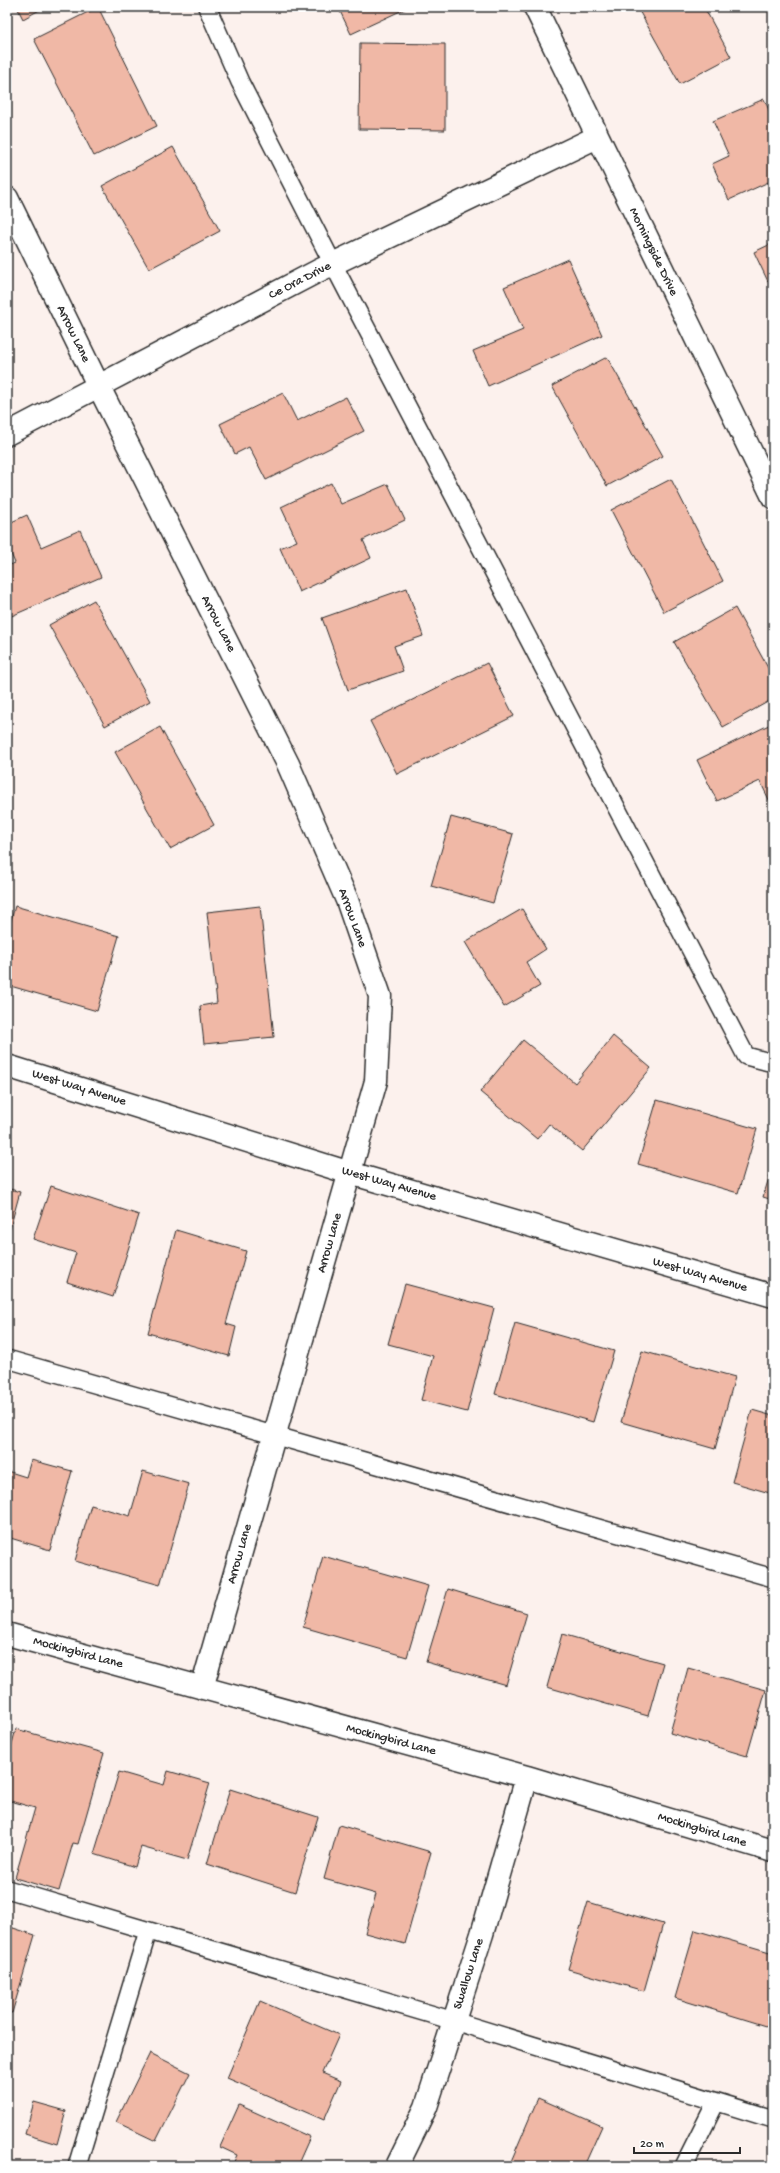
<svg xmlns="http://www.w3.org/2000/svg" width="780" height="2173" viewBox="0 0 780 2173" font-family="'Gochi Hand',sans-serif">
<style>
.building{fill:#f0b8a6;stroke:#2b2b2b}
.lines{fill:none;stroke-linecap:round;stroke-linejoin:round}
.service-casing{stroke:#2b2b2b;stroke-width:20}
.minor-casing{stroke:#2b2b2b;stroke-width:25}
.service{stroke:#fff;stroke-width:17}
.minor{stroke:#fff;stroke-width:22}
.labels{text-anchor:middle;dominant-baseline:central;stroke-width:3.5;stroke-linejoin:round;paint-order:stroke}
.street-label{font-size:13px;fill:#2b2b2b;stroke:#fff}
</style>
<rect width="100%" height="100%" fill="#fcf1ed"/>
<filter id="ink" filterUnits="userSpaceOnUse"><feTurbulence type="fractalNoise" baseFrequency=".025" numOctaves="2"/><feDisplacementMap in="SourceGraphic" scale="8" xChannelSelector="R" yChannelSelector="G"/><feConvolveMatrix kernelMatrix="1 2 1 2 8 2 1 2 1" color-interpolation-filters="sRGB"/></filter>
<g filter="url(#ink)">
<!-- building -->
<path class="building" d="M17 7H45L23 19Z
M98 7 157 126 94 156 34 39Z
M338 7H409L351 34Z
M637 7H704L731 57 680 84Z
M360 43 445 44V130L359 129Z
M764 99 773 119V180L729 200 712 164 729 156 713 121Z
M173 147 220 231 149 269 102 186Z
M773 243V292L754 252Z
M568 259 602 335 488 386 473 351 523 330 504 287Z
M607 357 663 456 607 486 552 386Z
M283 393 297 421 346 397 364 431 266 480 249 447 235 454 220 424Z
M671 479 723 581 664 612 611 510Z
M331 483 341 504 388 484 405 520 363 540 371 558 299 592 280 548 297 541 281 507Z
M27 515 41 547 80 530 101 577 7 618V566L15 563 7 545V524Z
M407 588 423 636 394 646 403 671 348 690 322 618Z
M94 600 150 701 105 726 49 625Z
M735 608 773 677V699L723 727 674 642Z
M487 663 514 716 397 774 370 721Z
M773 723V808L760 781 717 801 697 760Z
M160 727 214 825 170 849 115 752Z
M451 817 513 834 493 903 431 886Z
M15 906 119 936 97 1011 7 985V934Z
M260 906 274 1037 204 1044 200 1006 217 1003 207 912Z
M522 909 546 949 526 962 540 986 504 1007 465 942Z
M613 1036 651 1068 582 1151 549 1124 537 1139 480 1092 523 1040 575 1083Z
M657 1100 757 1129 738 1193 638 1164Z
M773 1165V1200L763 1197Z
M51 1186 139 1215 113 1297 67 1282 76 1253 33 1239Z
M7 1188 20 1192 7 1239Z
M176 1230 246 1251 226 1324 236 1327 229 1356 148 1333Z
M405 1284 494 1308 467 1412 421 1400 433 1356 388 1344Z
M515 1323 614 1351 593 1422 495 1394Z
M642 1351 735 1377 715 1449 621 1422Z
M752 1410 773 1416V1494L732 1482Z
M31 1460 72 1471 50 1550 7 1537V1471L26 1477Z
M143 1471 189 1484 160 1585 75 1561 91 1505 130 1516Z
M323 1556 428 1586 407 1657 303 1627Z
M448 1589 527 1613 506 1685 426 1662Z
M562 1634 663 1663 648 1716 547 1687Z
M688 1668 766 1690 747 1756 670 1733Z
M16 1729 104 1753 78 1844 73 1843 59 1891 15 1878 35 1808 7 1800V1762Z
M168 1771 210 1783 187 1860 141 1847 135 1867 94 1854 119 1772 164 1785Z
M230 1789 318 1817 295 1892 207 1864Z
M339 1825 431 1852 405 1944 365 1933 376 1894 324 1879Z
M588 1902 663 1924 644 1991 568 1969Z
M7 1926 35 1935 12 2013 7 2012Z
M695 1930 773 1953V2028L675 1998Z
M260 2001 339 2035 322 2073 341 2081 324 2120 227 2078Z
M150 2053 190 2073 156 2141 116 2122Z
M538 2098 602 2126 584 2166H509Z
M34 2102 66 2111 57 2144 25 2134Z
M239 2105 310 2137 297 2166H232L237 2155 220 2147Z"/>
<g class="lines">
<defs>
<path id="service" d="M207 7 240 82 333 264 746 1056 773 1063
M7 1359 773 1578
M7 1889 454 2021 773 2119
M77 2166 148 1931
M684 2166 716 2102"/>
<path id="minor" d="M535 7 773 497
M7 198 99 387 288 764 347 900 380 996 376 1081 202 1688
M7 434 318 271 597 137
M7 1066 350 1173 773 1296
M7 1634 527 1777 773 1851
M397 2166 426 2107 482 1934 527 1777"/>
</defs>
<!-- service casing -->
<use href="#service" class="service-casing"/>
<!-- minor casing -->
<use href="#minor" class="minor-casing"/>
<!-- service -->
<use href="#service" class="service"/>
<!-- minor -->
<use href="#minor" class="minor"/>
</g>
</g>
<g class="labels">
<!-- street labels -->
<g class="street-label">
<text transform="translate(653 252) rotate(64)">Morningside Drive</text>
<text transform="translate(300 281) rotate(-27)">Ce Ora Drive</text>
<text transform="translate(73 334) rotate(64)">Arrow Lane</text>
<text transform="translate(218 624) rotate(63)">Arrow Lane</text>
<text transform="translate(352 918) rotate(70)">Arrow Lane</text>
<text transform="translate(79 1088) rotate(17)">West Way Avenue</text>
<text transform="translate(389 1184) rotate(16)">West Way Avenue</text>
<text transform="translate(330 1243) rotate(-74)">Arrow Lane</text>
<text transform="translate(700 1275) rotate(16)">West Way Avenue</text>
<text transform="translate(240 1554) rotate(-74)">Arrow Lane</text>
<text transform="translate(78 1653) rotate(15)">Mockingbird Lane</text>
<text transform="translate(391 1740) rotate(15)">Mockingbird Lane</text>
<text transform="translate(702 1830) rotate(17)">Mockingbird Lane</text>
<text transform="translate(469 1974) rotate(-72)">Swallow Lane</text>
</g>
</g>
<!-- margin -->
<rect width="780" height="2173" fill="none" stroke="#fff" stroke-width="24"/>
<rect x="12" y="12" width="756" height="2149" fill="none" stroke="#2b2b2b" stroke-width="1.5" filter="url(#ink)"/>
<!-- scale -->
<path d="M634 2147v6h106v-6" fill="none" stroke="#2b2b2b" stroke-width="2"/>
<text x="640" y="2147" font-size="12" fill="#2b2b2b" stroke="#ffffff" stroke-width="3" paint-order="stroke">20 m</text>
</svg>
